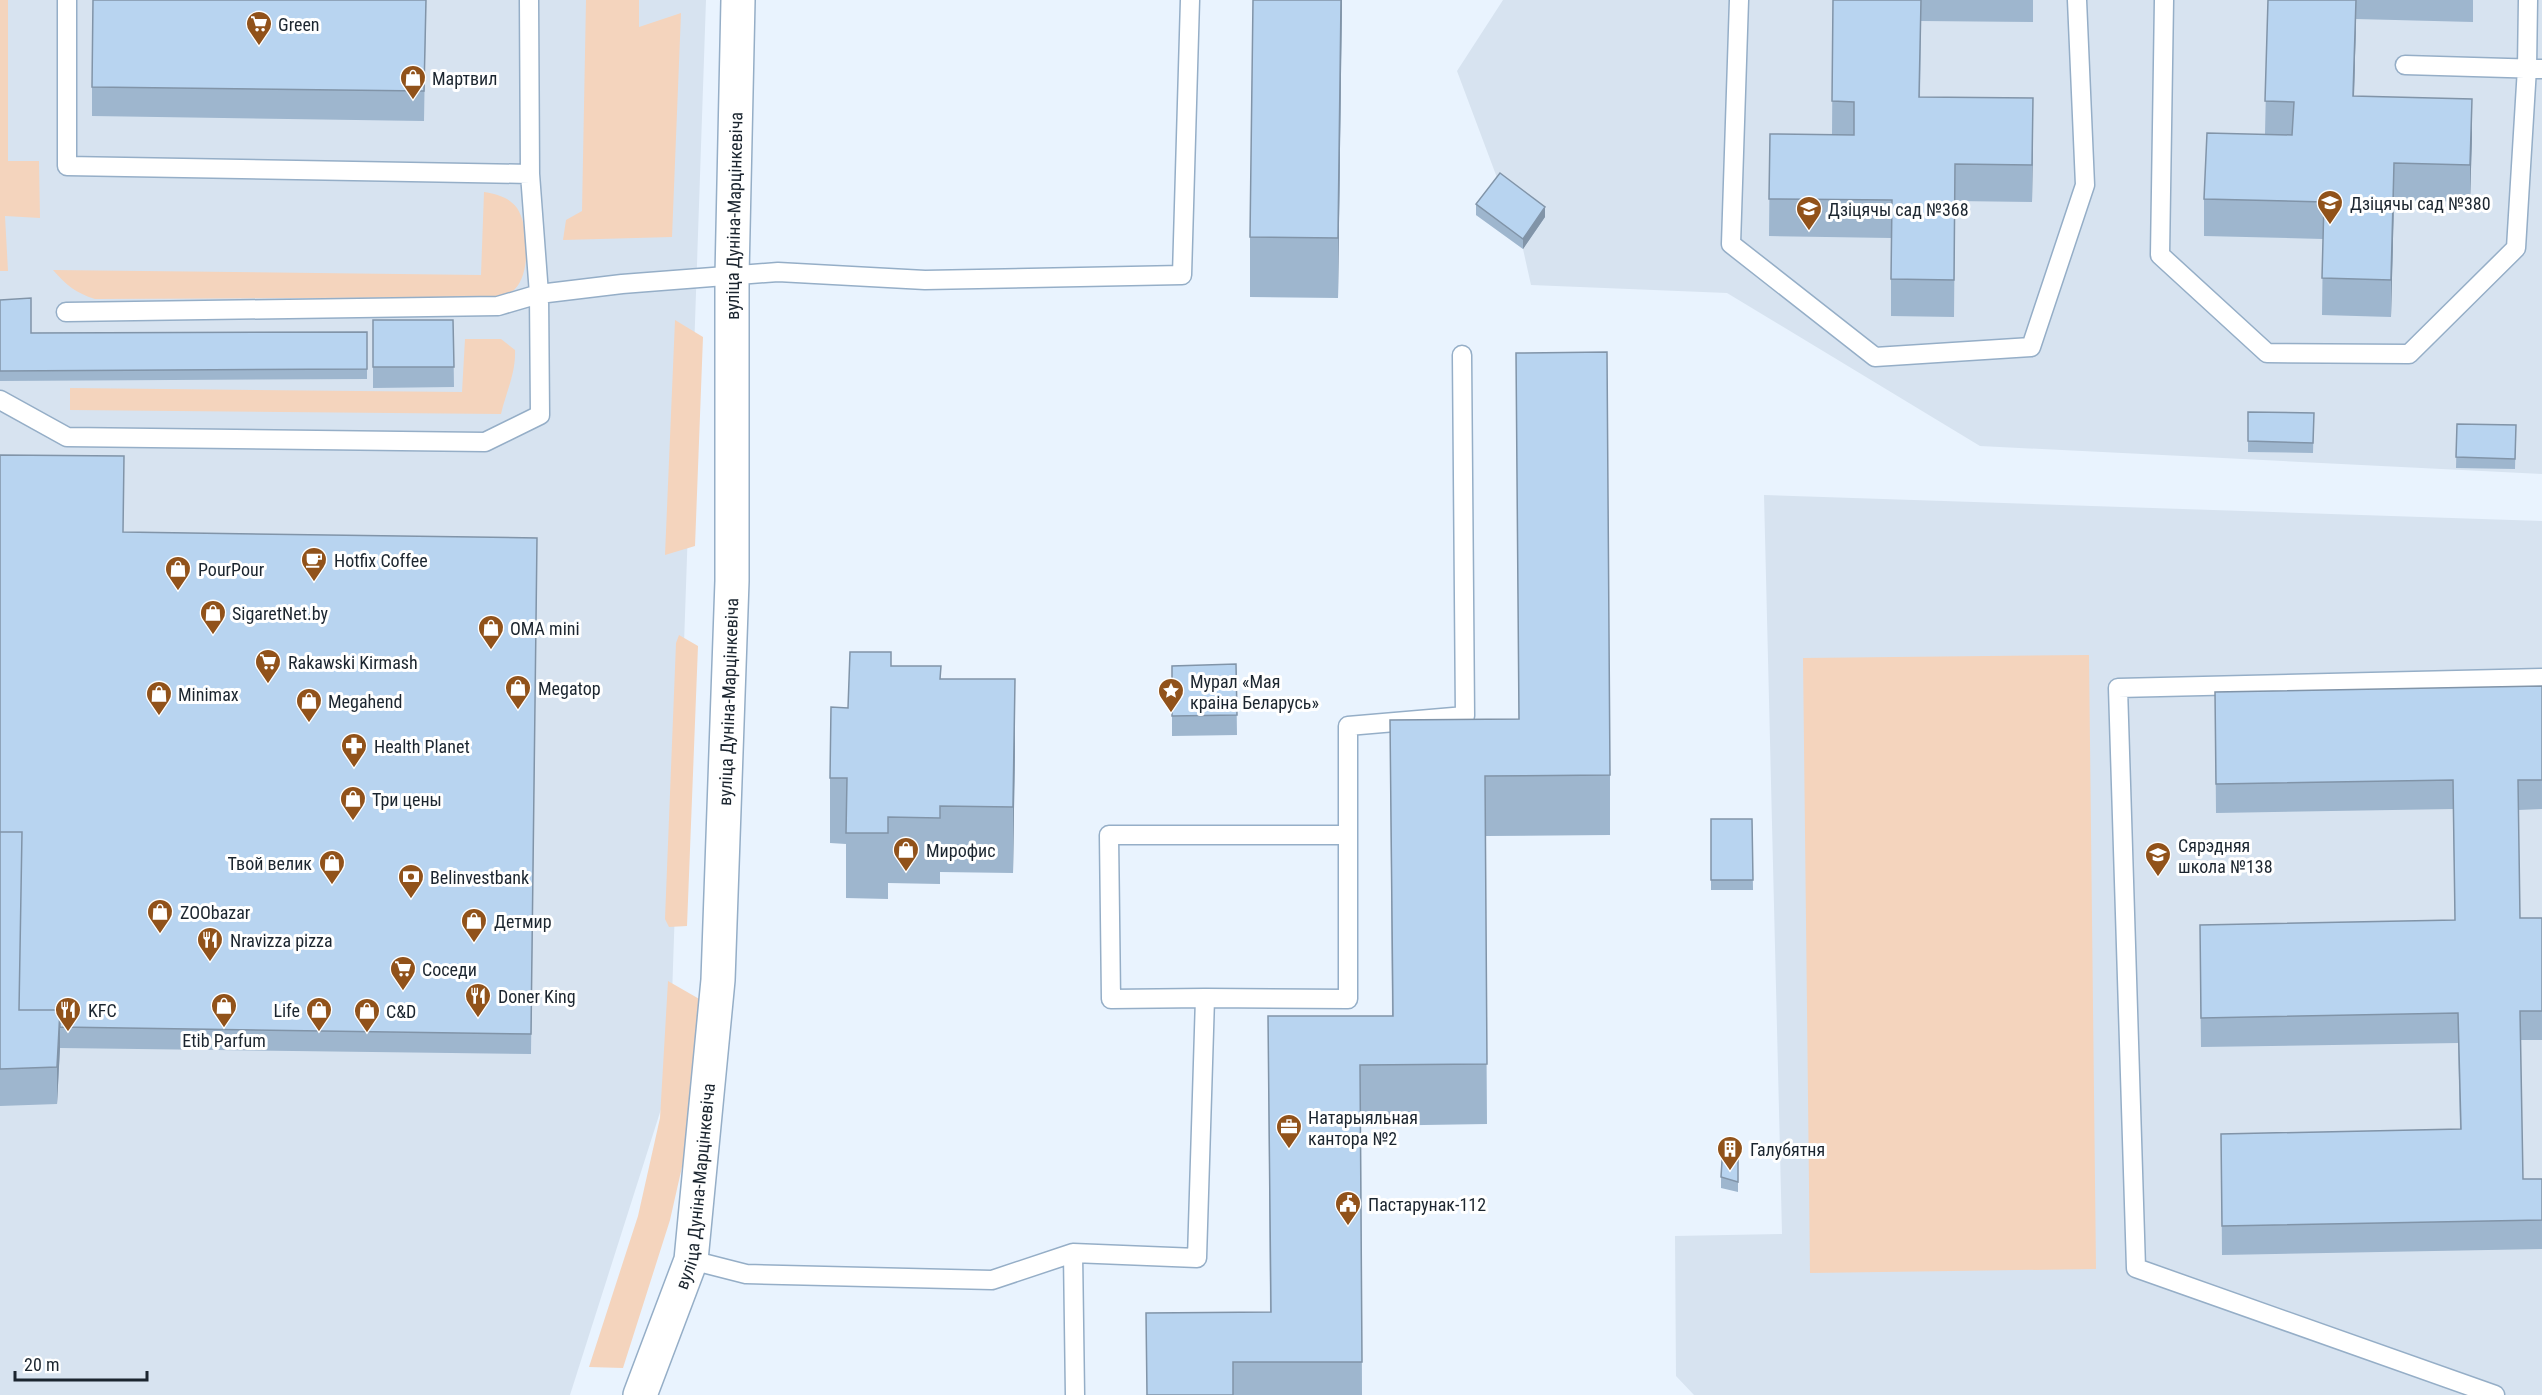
<svg xmlns="http://www.w3.org/2000/svg" width="2542" height="1395" viewBox="0 0 2542 1395" font-family="'Roboto Condensed',sans-serif">
<style>
.built{fill:#d7e3f0}
.green{fill:#f4d4bd}
.lines{fill:none;stroke-linecap:round;stroke-linejoin:round}
.service-casing{stroke:#95aec7;stroke-width:21}
.tertiary-casing{stroke:#95aec7;stroke-width:36}
.service{stroke:#fff;stroke-width:18}
.tertiary{stroke:#fff;stroke-width:33}
.wall{fill:#9eb6ce}
.shaded-wall{fill:#8194a8}
.building{fill:#b8d4f0;stroke:#8194a8;stroke-width:1.5}
.labels{text-anchor:middle;dominant-baseline:central;stroke-width:6;stroke-linejoin:round;paint-order:stroke}
.poi-label{font-size:18px;fill:#1b252f;stroke:#fff;text-anchor:start}
.street-label{font-size:18px;fill:#1b252f;stroke:#fff}
</style>
<rect width="100%" height="100%" fill="#e9f3fe"/>
<!-- built -->
<path class="built" d="M0 0H706L669 1084 570 1395H0Z
M1503 0H2542V474L1980 446 1727 293 1531 285 1523 249 1476 215 1499 183 1457 71Z
M1764 495 2542 521V1395H1694L1676 1376 1675 1236 1782 1234Z"/>
<!-- green -->
<path class="green" d="M0 0H8V161H39L40 218 5 216 8 271H0Z
M586 0H639V27L681 13 672 237 563 240 566 220 582 211Z
M484 192C496 194 509 197 517 208 529 226 531 273 515 289 511 293 503 295 498 297L95 299C76 293 66 285 53 270L481 275Z
M675 320 703 337 695 546 665 555Z
M465 339H501L515 350C516 373 506 392 501 414L70 410V388L462 392Z
M679 635 698 646 687 926 669 927 665 919 676 643Z
M2089 655 2096 1269 1810 1273 1803 658Z
M668 981 701 1000 684 1158 670 1220 623 1368 589 1367 638 1216 660 1118Z"/>
<g class="lines">
<defs>
<path id="service" d="M67 0V166L530 174
M1739 0 1731 244 1875 357 2031 347 2085 185 2077 0
M2164 0 2160 255 2267 353 2409 354 2516 248 2527 68 2528 0
M2405 65 2542 69
M66 312 498 306 539 294 622 284 778 272 925 280 1182 275 1190 0
M0 400 67 437 485 442 540 415 539 294 530 174 529 0
M1205 998 1111 999 1109 835H1346
M1073 1253 1075 1395
M691 1260 746 1274 992 1280 1073 1253 1197 1258 1205 998 1348 999V726L1465 716 1462 355
M2495 1395 2136 1268 2118 688 2542 678"/>
<g id="tertiary">
<path id="s1" d="M640 1395 691 1260 718 980 732 581V276L738 0"/>
</g>
</defs>
<!-- service casing -->
<use href="#service" class="service-casing"/>
<!-- tertiary casing -->
<use href="#tertiary" class="tertiary-casing"/>
<!-- service -->
<use href="#service" class="service"/>
<!-- tertiary -->
<use href="#tertiary" class="tertiary"/>
</g>
<!-- wall -->
<path class="wall" d="M426 0 424 121 92 116V87Z
M1342 0 1338 298 1250 297V237Z
M1833 0H2033V22L1921 21 1920 97 2033 135 2032 202 1955 201 1954 317 1891 316V238L1769 236 1770 134 1832 135Z
M2268 0H2473V22L2356 19 2354 96 2472 136 2470 202 2394 200 2391 317 2322 315 2323 239 2204 236V199L2265 134Z
M1476 204 1545 217 1523 249 1476 215Z
M0 300 31 333 367 332V379L0 381Z
M373 320H453L454 387 373 388Z
M1516 353 1610 775V835L1485 836 1487 1124 1361 1126 1362 1395H1146L1270 1312 1268 1016H1392L1390 720 1519 719Z
M2248 412 2314 413 2313 453 2248 452Z
M2457 424 2516 425 2515 469 2456 468Z
M0 455 123 532 537 538 531 1054 60 1048 57 1104 0 1106Z
M1236 664 1237 735 1172 736V666Z
M891 666 941 679 1015 745 1013 873 940 872V884L888 883V899L846 898V844L830 843V778L848 708Z
M2542 686V809L2518 810 2520 918H2542V1040H2520L2523 1179H2542V1249L2222 1255 2221 1134 2460 1129 2458 1043 2201 1047 2200 954 2455 920 2453 809 2216 813 2215 692Z
M1711 819H1752L1753 890H1711Z
M1738 1145V1192L1721 1188V1177Z"/>
<!-- shaded-wall -->
<path class="shaded-wall" d="M1341 0H1342L1338 298V238Z
M2356 0V19L2353 133V96Z
M2033 98V135L2032 202V165Z
M2472 99V136L2470 202V165Z
M2394 163V200L2391 317V280Z
M1545 207V217L1523 249V239Z
M1015 679V745L1013 873V807Z
M60 1010V1047L57 1104V1067Z"/>
<!-- building -->
<path class="building" d="M93 0H426L424 91 92 87Z
M1253 0H1341L1338 238 1250 237Z
M1833 0H1921L1919 97 2033 98 2032 165 1955 164 1954 280 1891 279 1892 200 1769 199 1770 134 1854 135V102L1832 101Z
M2268 0H2356L2353 96 2472 99 2470 165 2394 163 2391 280 2322 278 2324 202 2204 199 2207 133 2292 135 2294 102 2265 101Z
M1500 173 1545 207 1523 239 1476 204Z
M31 298V333L367 332V369L0 371V300Z
M373 320H453L454 367H373Z
M1607 352 1610 775 1485 776 1487 1064 1360 1065 1362 1362H1233V1395H1147L1146 1313 1271 1312 1268 1016H1393L1390 720 1519 719 1516 353Z
M2248 412 2314 413 2313 443 2248 441Z
M2457 424 2516 425 2515 459 2456 457Z
M0 455 124 456 123 532 537 538 531 1034 60 1027V1010H19L22 832H0Z
M850 652H891V666H941L940 679H1015L1013 807 940 806V818L888 817V833H846L847 778H830L831 707 848 708Z
M1236 664 1237 715 1172 716V666Z
M2542 686V780H2518L2520 918H2542V1011H2520L2523 1179H2542V1220L2222 1226 2221 1134 2461 1129 2458 1013 2201 1018 2200 925 2455 920 2453 780 2216 784 2215 692Z
M1711 819H1752L1753 880H1711Z
M0 832H22L19 1010H60L57 1067 0 1069Z
M1723 1145H1738V1182L1721 1177Z"/>
<!-- icons -->
<defs>
<symbol id="supermarket-pin" viewBox="-11 -11 22 30"><path d="M0 17L-7.5 6A9.5 9.5 0 1 1 7.5 6Z" fill="#91521a" stroke="#fff"/><path d="M-6-5.5h2.5l.6 2H6L4.5 2H-2.5L-4.4-4H-6ZM-1.5 3.2a1.3 1.3 0 1 0 .1 0ZM3 3.2a1.3 1.3 0 1 0 .1 0Z" fill="#fff"/></symbol>
<symbol id="shop-pin" viewBox="-11 -11 22 30"><path d="M0 17L-7.5 6A9.5 9.5 0 1 1 7.5 6Z" fill="#91521a" stroke="#fff"/><path d="M-5-2.5h2.3a2.7 3.5 0 0 1 5.4 0H5L5.5 6h-11ZM-1.5-2.5h3a1.5 2.3 0 0 0-3 0Z" fill="#fff"/></symbol>
<symbol id="school-pin" viewBox="-11 -11 22 30"><path d="M0 17L-7.5 6A9.5 9.5 0 1 1 7.5 6Z" fill="#91521a" stroke="#fff"/><path d="M0-5L7-2L0 1L-7-2ZM-4 1L0 2.5L4 1V4Q0 6-4 4Z" fill="#fff"/></symbol>
<symbol id="cafe-pin" viewBox="-11 -11 22 30"><path d="M0 17L-7.5 6A9.5 9.5 0 1 1 7.5 6Z" fill="#91521a" stroke="#fff"/><path d="M-5.5-4.5H6V0H3Q3 3.5 0 3.5H-2.5Q-5.5 3.5-5.5 0ZM3-3.2v2h1.7v-2ZM-6 4.5H4V6H-6Z" fill="#fff"/></symbol>
<symbol id="sight-pin" viewBox="-11 -11 22 30"><path d="M0 17L-7.5 6A9.5 9.5 0 1 1 7.5 6Z" fill="#91521a" stroke="#fff"/><path d="M0-6L1.8-2.2L6-1.7L2.9 1.2L3.7 5.4L0 3.3L-3.7 5.4L-2.9 1.2L-6-1.7L-1.8-2.2Z" fill="#fff"/></symbol>
<symbol id="pharmacy-pin" viewBox="-11 -11 22 30"><path d="M0 17L-7.5 6A9.5 9.5 0 1 1 7.5 6Z" fill="#91521a" stroke="#fff"/><path d="M-2-6h4v4h4v4h-4v4h-4v-4h-4v-4h4Z" fill="#fff"/></symbol>
<symbol id="bank-pin" viewBox="-11 -11 22 30"><path d="M0 17L-7.5 6A9.5 9.5 0 1 1 7.5 6Z" fill="#91521a" stroke="#fff"/><path d="M-6-4H6V4H-6ZM0-2.3a2.3 2.3 0 1 0 0 4.6a2.3 2.3 0 1 0 0-4.6Z" fill="#fff"/></symbol>
<symbol id="restaurant-pin" viewBox="-11 -11 22 30"><path d="M0 17L-7.5 6A9.5 9.5 0 1 1 7.5 6Z" fill="#91521a" stroke="#fff"/><path d="M-5-6h1v4h1v-4h1v4h1v-4h1v5L-1.5 .5V6h-2V.5L-5-1ZM5-6V6H3V1.5H1.5Q1.5-4 5-6Z" fill="#fff"/></symbol>
<symbol id="office-pin" viewBox="-11 -11 22 30"><path d="M0 17L-7.5 6A9.5 9.5 0 1 1 7.5 6Z" fill="#91521a" stroke="#fff"/><path d="M-6-3h4V-5.5h4V-3h4V5H-6ZM-1-4.5V-3h2v-1.5ZM-6 0V1H6V0Z" fill="#fff"/></symbol>
<symbol id="building-pin" viewBox="-11 -11 22 30"><path d="M0 17L-7.5 6A9.5 9.5 0 1 1 7.5 6Z" fill="#91521a" stroke="#fff"/><path d="M-4-6H4V6H1V3H-1V6H-4ZM-2.5-4.3h1.7v1.8h-1.7ZM.8-4.3h1.7v1.8H.8ZM-2.5-1h1.7V.8h-1.7ZM.8-1h1.7V.8H.8Z" fill="#fff"/></symbol>
<symbol id="civic-pin" viewBox="-11 -11 22 30"><path d="M0 17L-7.5 6A9.5 9.5 0 1 1 7.5 6Z" fill="#91521a" stroke="#fff"/><path d="M-.6-6.5H3V-4.5H.6V-3L4-1V1h2V6H-6V1h2V-1L-.6-3ZM-1.2 2.5V6h2.4V2.5Z" fill="#fff"/></symbol>
</defs>
<g fill-rule="evenodd">
<use href="#supermarket-pin" x="244" y="9" width="30" height="40"/>
<use href="#shop-pin" x="398" y="63" width="30" height="40"/>
<use href="#school-pin" x="2315" y="188" width="30" height="40"/>
<use href="#school-pin" x="1794" y="194" width="30" height="40"/>
<use href="#cafe-pin" x="299" y="545" width="30" height="40"/>
<use href="#shop-pin" x="163" y="554" width="30" height="40"/>
<use href="#shop-pin" x="198" y="598" width="30" height="40"/>
<use href="#shop-pin" x="476" y="613" width="30" height="40"/>
<use href="#supermarket-pin" x="253" y="647" width="30" height="40"/>
<use href="#shop-pin" x="503" y="673" width="30" height="40"/>
<use href="#sight-pin" x="1156" y="676" width="30" height="40"/>
<use href="#shop-pin" x="144" y="679" width="30" height="40"/>
<use href="#shop-pin" x="294" y="686" width="30" height="40"/>
<use href="#pharmacy-pin" x="339" y="731" width="30" height="40"/>
<use href="#shop-pin" x="338" y="784" width="30" height="40"/>
<use href="#shop-pin" x="891" y="835" width="30" height="40"/>
<use href="#school-pin" x="2143" y="840" width="30" height="40"/>
<use href="#shop-pin" x="317" y="848" width="30" height="40"/>
<use href="#bank-pin" x="396" y="862" width="30" height="40"/>
<use href="#shop-pin" x="145" y="897" width="30" height="40"/>
<use href="#shop-pin" x="459" y="906" width="30" height="40"/>
<use href="#restaurant-pin" x="195" y="925" width="30" height="40"/>
<use href="#supermarket-pin" x="388" y="954" width="30" height="40"/>
<use href="#restaurant-pin" x="463" y="981" width="30" height="40"/>
<use href="#shop-pin" x="209" y="991" width="30" height="40"/>
<use href="#restaurant-pin" x="53" y="995" width="30" height="40"/>
<use href="#shop-pin" x="304" y="995" width="30" height="40"/>
<use href="#shop-pin" x="352" y="996" width="30" height="40"/>
<use href="#office-pin" x="1274" y="1112" width="30" height="40"/>
<use href="#building-pin" x="1715" y="1134" width="30" height="40"/>
<use href="#civic-pin" x="1333" y="1189" width="30" height="40"/>
</g>
<g class="labels">
<!-- poi labels -->
<g class="poi-label">
<text x="278" y="24">Green</text>
<text x="432" y="78">Мартвил</text>
<text x="2350" y="203">Дзіцячы сад №380</text>
<text x="1828" y="209">Дзіцячы сад №368</text>
<text x="334" y="560">Hotfix Coffee</text>
<text x="198" y="569">PourPour</text>
<text x="232" y="613">SigaretNet.by</text>
<text x="510" y="628">ОМА mini</text>
<text x="288" y="662">Rakawski Kirmash</text>
<text x="1190" y="681">Мурал «Мая<tspan x="1190" dy="21">краіна Беларусь»</tspan></text>
<text x="538" y="688">Megatop</text>
<text x="178" y="694">Minimax</text>
<text x="328" y="701">Megahend</text>
<text x="374" y="746">Health Planet</text>
<text x="372" y="799">Три цены</text>
<text x="2178" y="845">Сярэдняя<tspan x="2178" dy="21">школа №138</tspan></text>
<text x="926" y="850">Мирофис</text>
<text x="312" y="863" text-anchor="end">Твой велик</text>
<text x="430" y="877">Belinvestbank</text>
<text x="180" y="912">ZOObazar</text>
<text x="494" y="921">Детмир</text>
<text x="230" y="940">Nravizza pizza</text>
<text x="422" y="969">Соседи</text>
<text x="498" y="996">Doner King</text>
<text x="88" y="1010">KFC</text>
<text x="300" y="1010" text-anchor="end">Life</text>
<text x="386" y="1011">C&amp;D</text>
<text x="224" y="1040" text-anchor="middle">Etib Parfum</text>
<text x="1308" y="1117">Натарыяльная<tspan x="1308" dy="21">кантора №2</tspan></text>
<text x="1750" y="1149">Галубятня</text>
<text x="1368" y="1204">Пастарунак-112</text>
</g>
<!-- street labels -->
<g class="street-label">
<text stroke="none"><textPath href="#s1" startOffset="1190">вуліца Дуніна-Марцінкевіча</textPath></text>
<text stroke="none"><textPath href="#s1" startOffset="704">вуліца Дуніна-Марцінкевіча</textPath></text>
<text stroke="none"><textPath href="#s1" startOffset="218">вуліца Дуніна-Марцінкевіча</textPath></text>
</g>
</g>
<!-- scale -->
<path d="M15 1371v9h132v-9" fill="none" stroke="#1b252f" stroke-width="3"/>
<text x="24" y="1371" font-size="18" fill="#1b252f" stroke="#ffffff" stroke-width="4.5" paint-order="stroke">20 m</text>
</svg>
